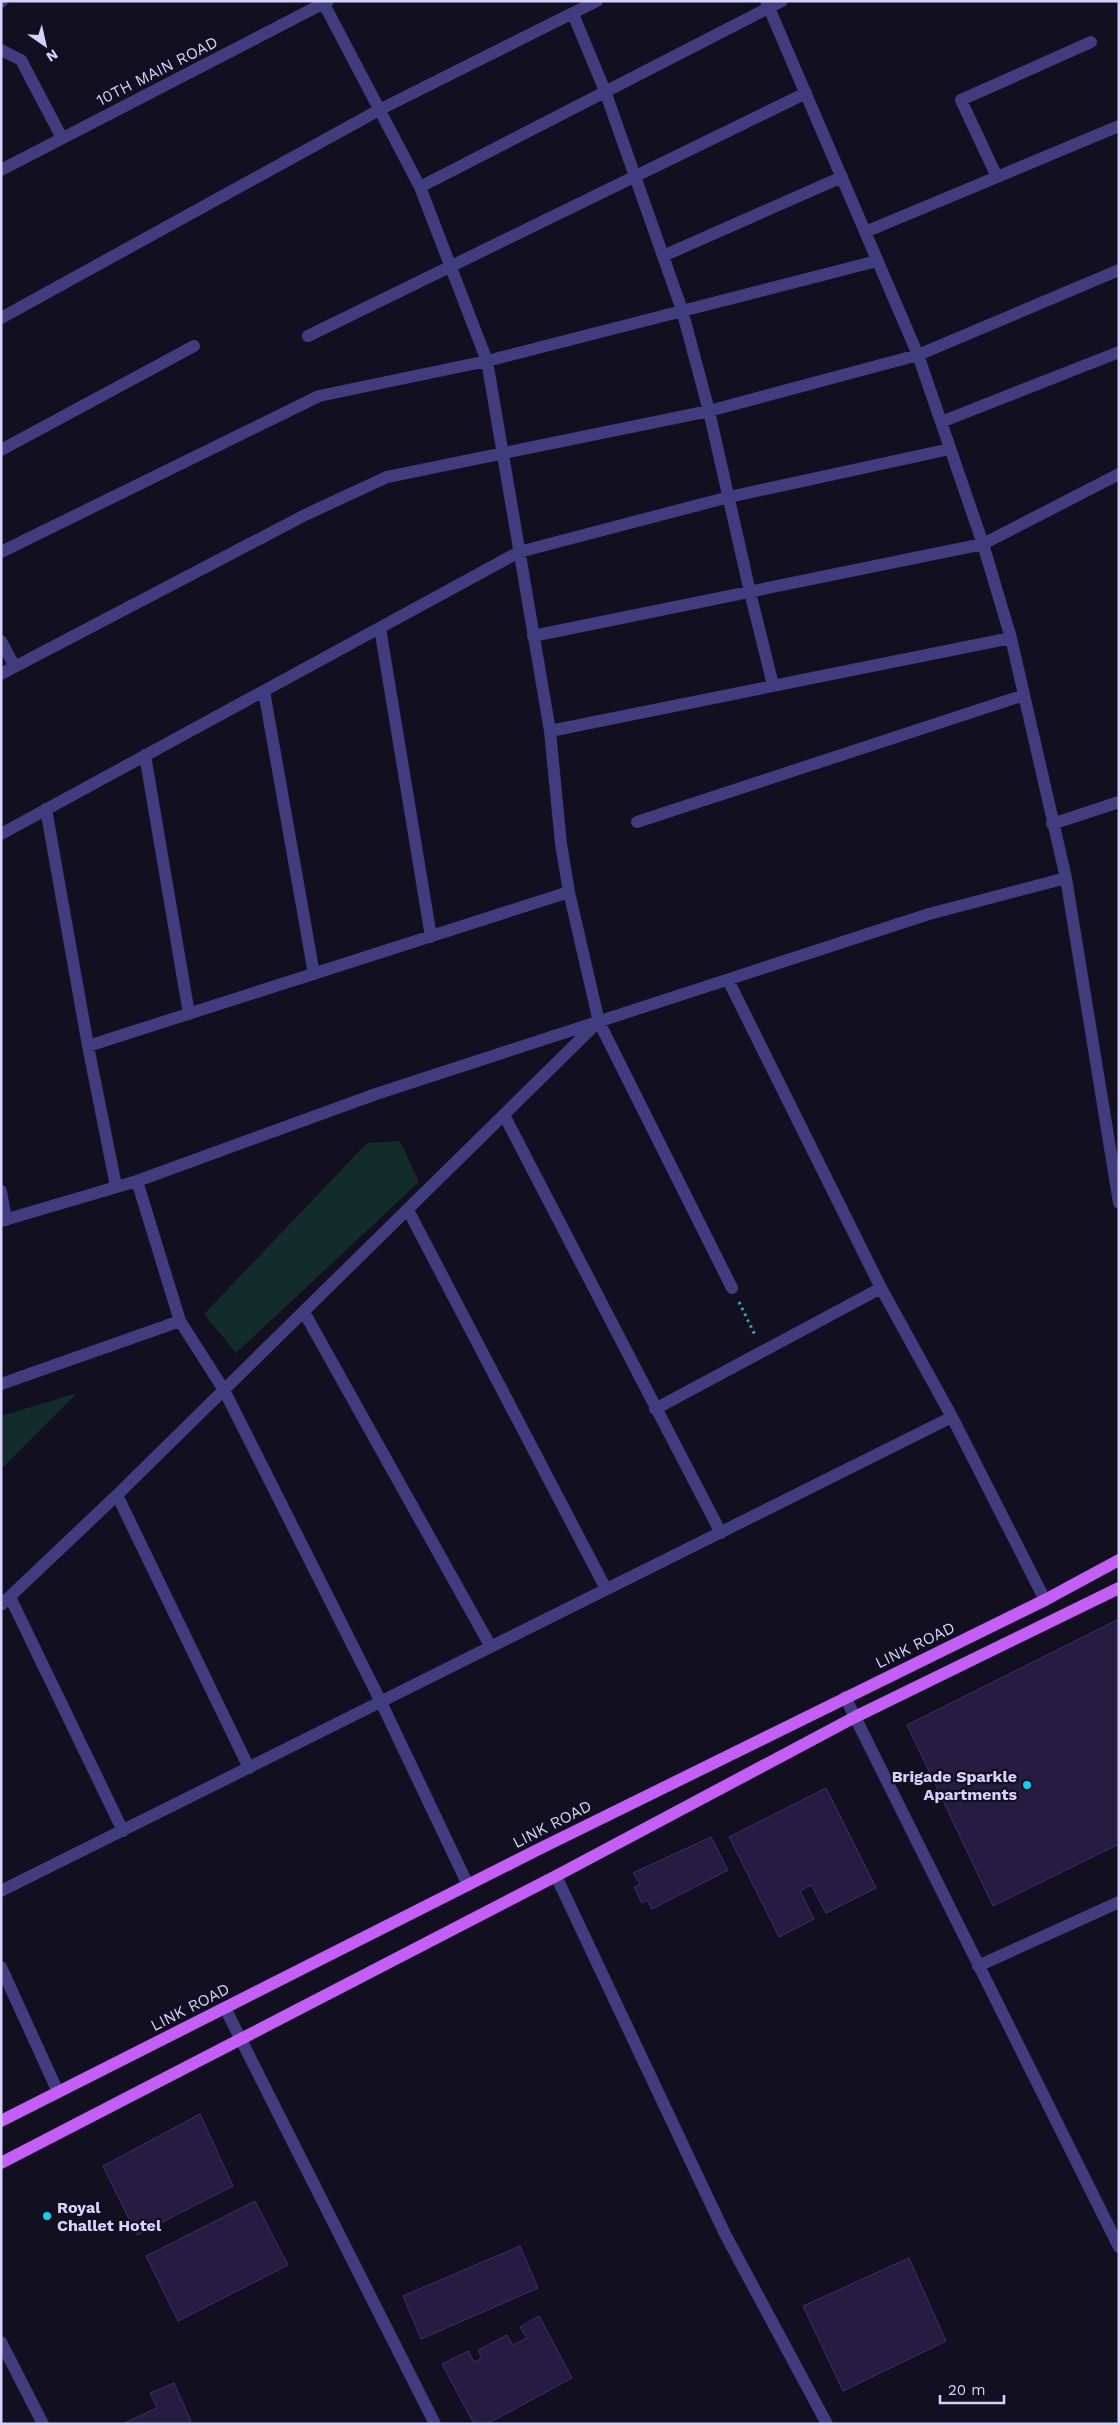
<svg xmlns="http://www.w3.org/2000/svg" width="1120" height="2425" viewBox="0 0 1120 2425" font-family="'Work Sans',sans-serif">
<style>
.green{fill:#122b2b}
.building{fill:#241c41;stroke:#3d2f6c}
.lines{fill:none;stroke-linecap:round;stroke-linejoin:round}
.path{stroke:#34adaa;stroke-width:3;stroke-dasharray:2.5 4;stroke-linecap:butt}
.minor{stroke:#413c7e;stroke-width:12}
.major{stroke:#c35ef7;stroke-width:12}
.poi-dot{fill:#0cd0ed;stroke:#120f21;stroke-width:2}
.labels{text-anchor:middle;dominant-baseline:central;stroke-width:4.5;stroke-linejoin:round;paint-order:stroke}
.street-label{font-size:16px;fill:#d7d1fd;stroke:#120f21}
.poi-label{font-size:16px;font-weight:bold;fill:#d7d1fd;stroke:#120f21;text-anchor:end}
</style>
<rect width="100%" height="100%" fill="#120f21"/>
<!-- green -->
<path class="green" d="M400 1141 419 1182 236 1353 204 1314 367 1143Z
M77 1393 1 1469V1416Z"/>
<!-- building -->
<path class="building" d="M1119 1619V1844L993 1906 907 1725Z
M826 1788 876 1888 826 1913 811 1885 800 1891 814 1919 779 1937 729 1837Z
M711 1837 728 1870 652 1909 647 1900 642 1903 634 1887 640 1884 633 1873Z
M200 2114 233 2186 137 2235 103 2166Z
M255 2201 288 2265 178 2321 146 2256Z
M520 2246 538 2288 421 2339 403 2296Z
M909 2258 946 2341 843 2391 803 2306Z
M539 2316 572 2378 487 2424H474L442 2364 468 2351 474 2362 482 2358 478 2350 507 2335 513 2345 527 2338 520 2327Z
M174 2383 191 2421 185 2424H122L157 2408 150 2393Z"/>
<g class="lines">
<!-- path -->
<path class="path" d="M739 1302 756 1337"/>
<!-- minor -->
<path class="minor" d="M766 1 918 355 983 544 1011 638 1066 878 1119 1203
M1 2 2 1
M324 4 420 187 487 361 550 731 561 844 569 892 599 1022 732 1288
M573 14 605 91 682 310 709 411 750 592 773 685
M1 50 21 60 62 138
M1 170 328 1
M997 177 961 100 1091 42
M420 187 782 1
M865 232 1119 126
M663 256 842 177
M1 318 379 110 597 1
M308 336 806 93
M941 422 1119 352
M1 450 194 346
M1 552 319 396 487 361 877 261
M380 628 431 937
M533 636 983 544 1119 474
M1 641 15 667
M1 674 305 515 387 477 709 411 918 355 1119 270
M264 691 314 974
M550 731 1011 638
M145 755 189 1014
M46 809 88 1046 116 1186
M637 822 1024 695
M1052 824 1119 802
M1 834 519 552 729 497 950 449
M728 980 881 1288 952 1417 1045 1600
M88 1046 569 892
M504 1115 721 1533
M137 1181 180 1321 224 1390 381 1702 468 1885
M1 1191 6 1220
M408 1210 606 1589
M1 1221 137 1181 376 1094 929 914 1066 878
M304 1312 491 1647
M1 1384 180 1321
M655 1409 881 1288
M117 1495 249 1768
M10 1597 123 1831
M1 1605 117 1495 597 1023
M845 1697 1119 2247
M556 1876 725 2234 827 2424
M1 1891 952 1417
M978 1966 1119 1902
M1 1967 58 2092
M225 2008 435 2424
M1 2342 43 2424"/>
<!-- major -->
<path class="major" d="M1 2121 535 1851 1045 1600 1119 1560
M1 2163 556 1876 855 1717 1119 1588"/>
</g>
<!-- markers -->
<g class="poi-dot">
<circle cx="1027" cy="1785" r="5"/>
<circle cx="47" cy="2216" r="5"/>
</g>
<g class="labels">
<!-- street labels -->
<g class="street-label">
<text transform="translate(157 71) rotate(-27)">10TH MAIN ROAD</text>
<text transform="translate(915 1645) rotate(-26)">LINK ROAD</text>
<text transform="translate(552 1824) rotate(-27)">LINK ROAD</text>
<text transform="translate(190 2007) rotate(-27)">LINK ROAD</text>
</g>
<!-- poi labels -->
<g class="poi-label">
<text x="1017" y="1776">Brigade Sparkle<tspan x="1017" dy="18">Apartments</tspan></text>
<text x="57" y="2207" text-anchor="start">Royal<tspan x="57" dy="18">Challet Hotel</tspan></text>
</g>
</g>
<!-- border -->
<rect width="1120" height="2425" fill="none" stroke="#d7d1fd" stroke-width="5"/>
<!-- north arrow -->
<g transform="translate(45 45) rotate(146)" stroke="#120f21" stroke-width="4" paint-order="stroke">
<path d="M0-4L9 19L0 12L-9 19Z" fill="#d7d1fd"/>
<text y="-8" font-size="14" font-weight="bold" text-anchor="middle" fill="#d7d1fd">N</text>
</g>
<!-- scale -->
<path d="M940 2395v8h64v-8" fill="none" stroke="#d7d1fd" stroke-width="2.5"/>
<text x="948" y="2395" font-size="15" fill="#d7d1fd" stroke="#120f21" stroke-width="4" paint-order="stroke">20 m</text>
</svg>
